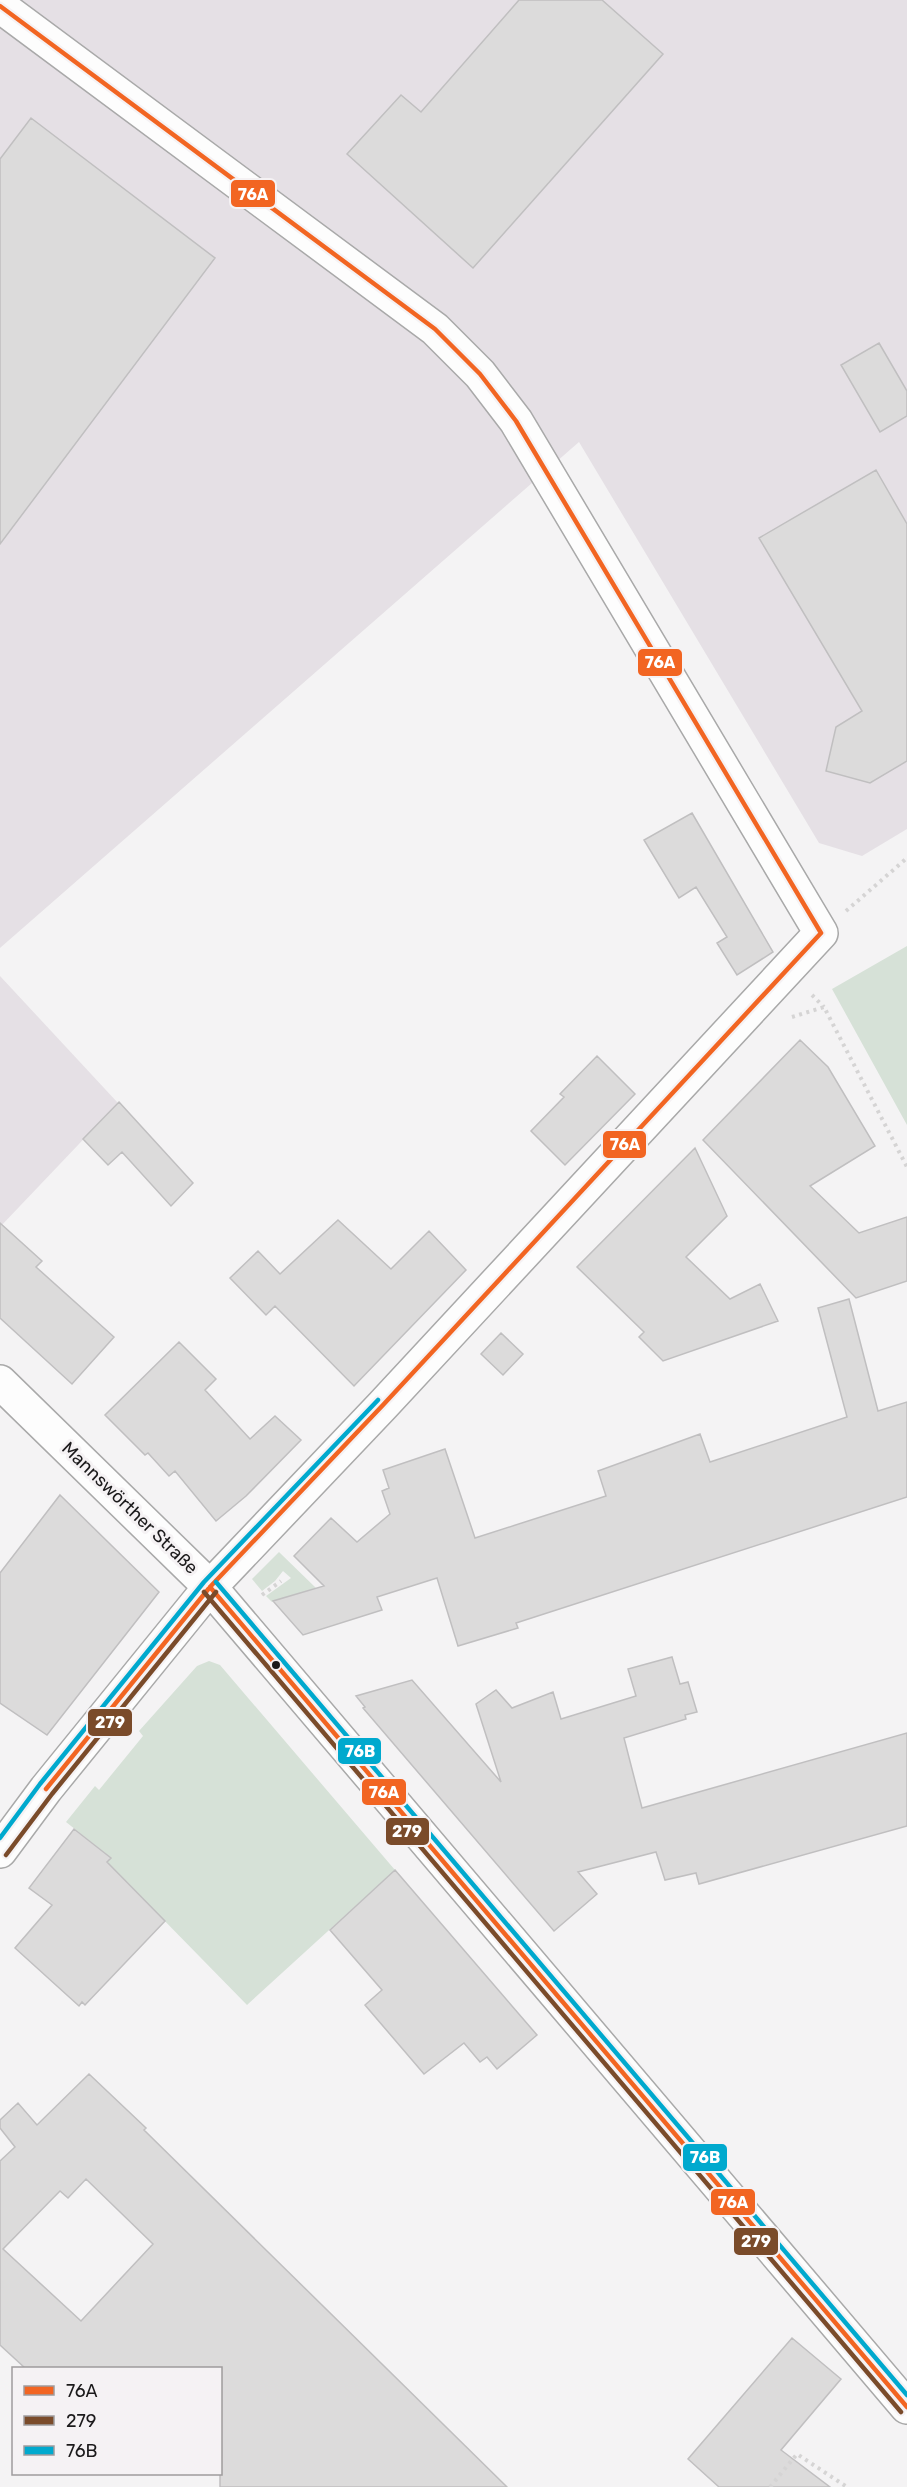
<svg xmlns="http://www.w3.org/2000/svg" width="907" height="2487" viewBox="0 0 907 2487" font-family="Rubik,sans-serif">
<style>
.built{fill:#e5e0e5}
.green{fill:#d6e1d7}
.building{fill:#dcdbdb;stroke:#c0bfc0;stroke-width:1.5;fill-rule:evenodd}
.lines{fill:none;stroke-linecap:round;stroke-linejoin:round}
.minor-casing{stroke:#a9a9a9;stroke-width:36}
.tertiary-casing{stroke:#a9a9a9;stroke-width:36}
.path{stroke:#d5d4d4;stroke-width:4;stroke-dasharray:3 4.5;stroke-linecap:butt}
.minor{stroke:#fdfdfd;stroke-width:33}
.tertiary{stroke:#fdfdfd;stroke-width:33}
.bus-1-casing{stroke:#f5f2f4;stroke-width:9}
.bus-2-casing{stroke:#f5f2f4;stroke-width:9}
.bus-3-casing{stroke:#f5f2f4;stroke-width:9}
.bus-1{stroke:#f26522;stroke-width:4.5}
.bus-2{stroke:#7a4b2a;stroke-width:4.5}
.bus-3{stroke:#00a9ce;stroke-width:4.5}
.bus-dot{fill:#1b1a1b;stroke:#f5f2f4;stroke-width:2}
.labels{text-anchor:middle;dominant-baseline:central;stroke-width:6;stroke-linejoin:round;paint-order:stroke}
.street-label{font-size:18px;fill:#1b1a1b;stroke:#f5f2f4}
.line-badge{stroke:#f5f2f4;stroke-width:2}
.badge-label{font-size:16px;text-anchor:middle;font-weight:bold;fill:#fff}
</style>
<rect width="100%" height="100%" fill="#f4f3f4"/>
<!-- built -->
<path class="built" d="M0 0H907V829L862 856 819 843 579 442 0 948Z
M0 976 118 1103 0 1227Z"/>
<!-- green -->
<path class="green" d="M907 946V1125L832 989Z
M279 1552 316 1588 272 1602 266 1596 291 1578 283 1571 275 1581 262 1591 252 1579Z
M209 1661 220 1665 395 1870 247 2005 107 1862 110 1857 66 1822 95 1786 99 1790 143 1736 139 1731 197 1666Z"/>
<!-- building -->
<path class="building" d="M519 0H602L663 54 473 268 347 154 401 95 421 112Z
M31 118 215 258 0 544V159Z
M879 343 907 391V416L880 432 841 365Z
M876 470 907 524V761L870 783 826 771 836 727 862 711 759 538Z
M692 813 773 952 737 975 717 943 727 937 696 887 679 898 644 840Z
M800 1040 828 1067 875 1146 810 1186 859 1233 907 1217V1281L856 1298 703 1140Z
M597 1056 635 1094 565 1165 531 1131 564 1097 560 1094Z
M119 1102 193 1183 171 1206 122 1152 108 1165 83 1139Z
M695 1148 727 1216 686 1257 730 1299 760 1284 778 1321 663 1361 639 1337 644 1332 577 1267Z
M338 1220 391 1269 429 1231 466 1270 354 1386 275 1306 266 1315 230 1278 258 1251 280 1274Z
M0 1223 42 1261 36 1267 114 1337 72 1384 0 1318Z
M849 1299 878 1411 907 1402V1497L516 1623 518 1628 458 1646 437 1578 377 1597 382 1610 303 1635 273 1601 324 1586 294 1556 331 1518 357 1542 390 1514 382 1491 389 1488 383 1470 445 1449 475 1538 606 1496 598 1471 700 1434 710 1462 847 1417 818 1308Z
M501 1333 523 1354 503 1375 481 1354Z
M179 1342 216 1379 205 1390 250 1439 275 1416 301 1440 246 1496 216 1521 175 1471 169 1476 148 1453 145 1455 105 1415Z
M60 1495 159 1592 47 1735 0 1703V1573Z
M672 1657 680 1684 688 1682 697 1712 685 1715 686 1719 624 1738 642 1808 907 1733V1826L699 1884 696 1873 665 1880 656 1852 578 1872 597 1894 554 1931 363 1708 365 1707 356 1696 412 1680 501 1782 476 1704 496 1690 512 1708 553 1692 561 1719 636 1696 628 1669Z
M74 1829 111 1858 107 1862 165 1921 85 2005 82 2002 79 2006 15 1948 52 1905 29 1888Z
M395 1870 537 2035 497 2069 487 2057 480 2062 464 2043 424 2074 365 2005 382 1990 330 1930Z
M89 2074 146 2128 144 2130 507 2487H220V2368H25L0 2345V2161L15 2147 0 2128V2120L18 2103 37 2125ZM86 2179 153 2244 81 2321 3 2249 60 2191 68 2198Z
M792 2338 841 2379 781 2450 830 2487H719L688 2459Z"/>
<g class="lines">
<defs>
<path id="minor" d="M0 6 435 329 480 374 516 421 821 933 383 1405 210 1587 0 1382"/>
<path id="tertiary" d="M0 1851 46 1789 210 1587 907 2407"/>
</defs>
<!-- minor casing -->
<use href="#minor" class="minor-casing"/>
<!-- tertiary casing -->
<use href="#tertiary" class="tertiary-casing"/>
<!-- path -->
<path class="path" d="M846 911 907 858
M812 995 824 1007
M792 1017 824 1007 907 1167
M262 1595 281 1581
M770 2487 797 2454 847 2487"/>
<!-- minor -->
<use href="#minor" class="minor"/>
<!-- tertiary -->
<use href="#tertiary" class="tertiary"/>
<defs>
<path id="bus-1" d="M0 6 435 329 480 374 516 421 821 933
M210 1587 907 2407
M46 1789 210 1587 383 1405 821 933"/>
<path id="bus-2" d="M204 1592 901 2412
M6 1855 52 1794 216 1592"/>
<path id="bus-3" d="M216 1582 907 2395
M0 1838 40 1784 204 1582 378 1400"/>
</defs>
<!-- bus-1 casing -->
<use href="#bus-1" class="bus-1-casing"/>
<!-- bus-2 casing -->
<use href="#bus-2" class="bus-2-casing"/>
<!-- bus-3 casing -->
<use href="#bus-3" class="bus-3-casing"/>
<!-- bus-1 -->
<use href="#bus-1" class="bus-1"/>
<!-- bus-2 -->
<use href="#bus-2" class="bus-2"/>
<!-- bus-3 -->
<use href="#bus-3" class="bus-3"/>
</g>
<!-- markers -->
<circle class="bus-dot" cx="276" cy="1665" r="5"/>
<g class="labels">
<!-- street labels -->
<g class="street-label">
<text transform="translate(130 1508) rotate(44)">Mannswörther Straße</text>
</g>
</g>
<g class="line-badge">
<rect x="230" y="179" width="46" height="29" rx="6" fill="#f26522"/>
<rect x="637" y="648" width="46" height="29" rx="6" fill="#f26522"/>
<rect x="602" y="1130" width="45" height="29" rx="6" fill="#f26522"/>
<rect x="87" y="1708" width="46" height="29" rx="6" fill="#7a4b2a"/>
<rect x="337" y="1737" width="45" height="28" rx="6" fill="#00a9ce"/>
<rect x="361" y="1778" width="46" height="28" rx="6" fill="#f26522"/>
<rect x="385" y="1817" width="45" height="29" rx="6" fill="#7a4b2a"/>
<rect x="682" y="2143" width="46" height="29" rx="6" fill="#00a9ce"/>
<rect x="710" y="2188" width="46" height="28" rx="6" fill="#f26522"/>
<rect x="733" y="2227" width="46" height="29" rx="6" fill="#7a4b2a"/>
</g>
<g class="badge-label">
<text x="253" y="200">76A</text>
<text x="660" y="668">76A</text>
<text x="625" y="1150">76A</text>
<text x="110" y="1728">279</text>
<text x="360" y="1757">76B</text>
<text x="384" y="1798">76A</text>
<text x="407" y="1837">279</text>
<text x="705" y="2163">76B</text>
<text x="733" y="2208">76A</text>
<text x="756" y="2247">279</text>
</g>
<!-- legend -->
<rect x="12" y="2367" width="210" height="108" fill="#f5f2f4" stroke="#9e9c9d" stroke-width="1.5"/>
<rect x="24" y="2386" width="30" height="9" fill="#f26522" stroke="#9e9c9d" stroke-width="1.5"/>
<text x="66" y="2397" font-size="18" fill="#1b1a1b">76A</text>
<rect x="24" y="2416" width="30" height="9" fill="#7a4b2a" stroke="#9e9c9d" stroke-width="1.5"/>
<text x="66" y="2427" font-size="18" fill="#1b1a1b">279</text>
<rect x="24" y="2446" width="30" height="9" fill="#00a9ce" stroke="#9e9c9d" stroke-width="1.5"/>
<text x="66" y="2457" font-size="18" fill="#1b1a1b">76B</text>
</svg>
